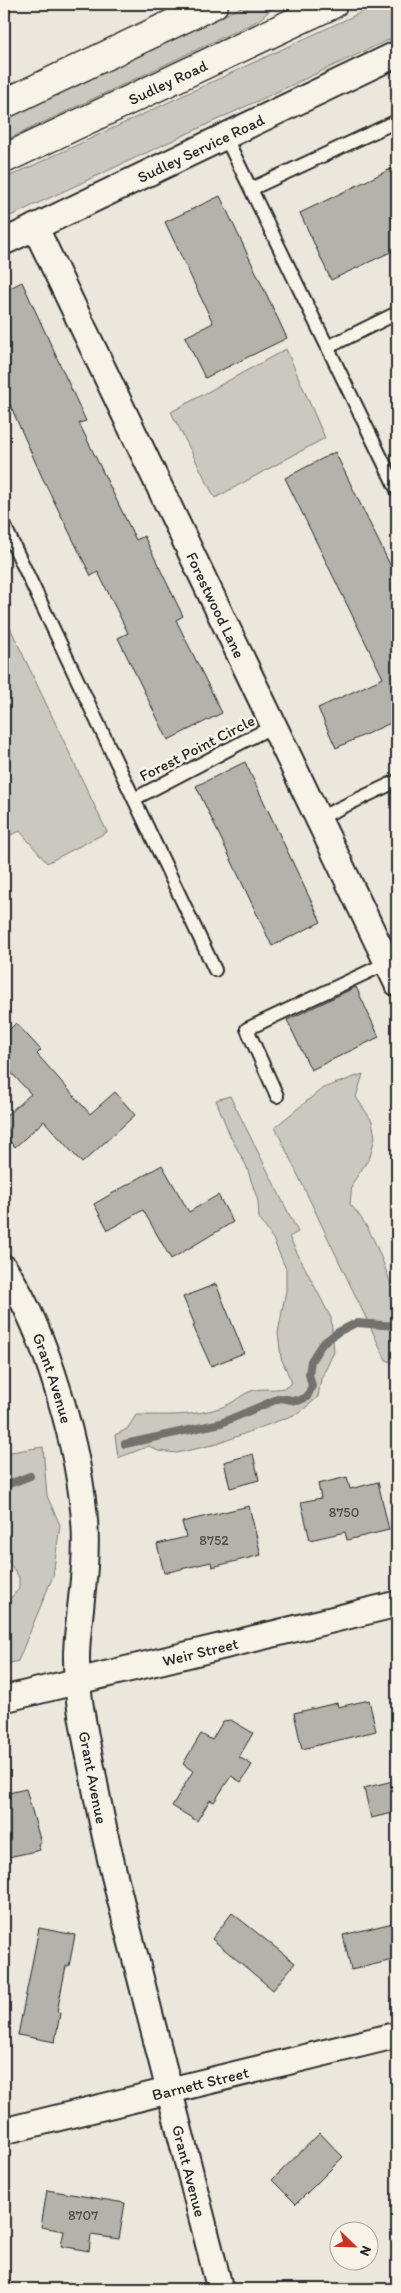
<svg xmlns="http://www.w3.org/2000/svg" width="401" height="2293" viewBox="0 0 401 2293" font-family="Itim,sans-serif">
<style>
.green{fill:#cbc8bf;stroke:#7b7a75}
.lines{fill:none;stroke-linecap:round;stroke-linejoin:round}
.stream{stroke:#72716c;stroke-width:8}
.building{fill:#b5b2ab;stroke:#2b2b2b}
.lane-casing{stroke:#2b2b2b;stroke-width:16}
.street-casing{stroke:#2b2b2b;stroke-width:29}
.primary-casing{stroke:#2b2b2b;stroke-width:31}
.lane{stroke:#f7f3e8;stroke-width:12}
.street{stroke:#f7f3e8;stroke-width:25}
.primary{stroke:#f7f3e8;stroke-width:28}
.labels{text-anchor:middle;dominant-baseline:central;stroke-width:5;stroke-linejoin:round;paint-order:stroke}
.number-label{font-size:14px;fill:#4e4d4b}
.street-label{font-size:16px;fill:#2b2b2b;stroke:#f7f3e8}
</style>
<rect width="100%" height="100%" fill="#ebe7dd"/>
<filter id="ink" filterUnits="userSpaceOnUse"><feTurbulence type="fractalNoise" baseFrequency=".02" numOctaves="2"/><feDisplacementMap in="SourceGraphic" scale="10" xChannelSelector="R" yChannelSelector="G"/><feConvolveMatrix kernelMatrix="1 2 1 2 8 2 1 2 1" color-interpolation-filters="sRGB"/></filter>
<g filter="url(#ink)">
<!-- green -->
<path class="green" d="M248 4H277L259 20 4 141V118Z
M379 4H397V36L4 219V179Z
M286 349 325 438 215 498 171 412Z
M4 615 107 832 47 863 20 831 4 838Z
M363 1074 356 1097 372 1121 375 1137 370 1157 352 1184 350 1204C373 1229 382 1260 393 1290L397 1293V1364L386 1360 275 1127 323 1088Z
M230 1096 298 1232 289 1237 331 1318 334 1352 321 1379 318 1397 299 1413 217 1444 177 1453 158 1451 149 1446 118 1458 115 1435 127 1429 136 1415C166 1415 196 1417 225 1406 235 1402 244 1392 255 1390 269 1387 281 1393 292 1383L281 1358 278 1333 286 1290V1269L273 1239 259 1218 258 1201 246 1165 231 1138 216 1100Z
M43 1447 47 1496 60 1525 53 1576 18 1661 4 1665V1605L19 1589V1577L4 1555V1453Z"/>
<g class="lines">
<!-- stream -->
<path class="stream" d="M125 1444 221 1423 280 1398 298 1401 307 1397 312 1386 309 1374 311 1361 322 1344 338 1332 356 1323 397 1326
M4 1486 30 1476"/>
</g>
<!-- building -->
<path class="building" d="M397 166V249L331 280 300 213Z
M220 196 287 338 205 378 185 337 213 323 165 222Z
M22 282 86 421 79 423 136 540 144 536 183 616 176 620 222 713 168 740 118 638 128 633 98 572 91 576 42 477 4 391V291Z
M335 452 397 579V720L336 748 318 708 383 678 285 478Z
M245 762 321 922 272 946 196 786Z
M356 987 379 1037 311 1070 287 1020Z
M16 1023 41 1050 37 1054 90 1114 115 1092 135 1115 82 1163 44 1121 15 1147 4 1135V1117L31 1094 4 1065V1035Z
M162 1165 189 1212 218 1195 233 1222 171 1259 143 1210 108 1230 94 1204Z
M216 1284 244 1353 211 1366 193 1326 195 1325 183 1297Z
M253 1454 259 1480 230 1488 224 1462Z
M347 1477 350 1489 378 1482 389 1530 347 1540 345 1532 310 1540 301 1502 321 1498 318 1484Z
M249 1506 261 1555 212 1567 211 1562 164 1573 157 1544 186 1537 182 1522Z
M369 1700 376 1731 302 1749 294 1713 337 1703 338 1707Z
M231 1720 253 1733 239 1757 252 1765 241 1782 231 1776 214 1802 210 1800 197 1821 172 1806 193 1771 183 1764 201 1734 212 1740 223 1721Z
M397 1780V1812L371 1818 364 1788Z
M26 1789 41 1843 38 1844 40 1850 4 1858V1794Z
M232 1913 295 1963 273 1990 212 1939Z
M397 1922V1959L351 1970 343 1935Z
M39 1928 75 1935 69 1966H66L57 2012 60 2013 55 2042 18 2035Z
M320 2133 343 2157 296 2204 272 2180Z
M47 2190 125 2203 119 2239 91 2235 89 2251 61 2246 64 2231 41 2227Z"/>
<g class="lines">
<defs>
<path id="lane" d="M225 136 397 490
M251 189 397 121
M328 347 397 313
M4 525 215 970
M134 799 275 725
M319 818 397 781
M277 1096 247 1029 387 963"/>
<g id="street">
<path id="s1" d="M35 227 397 983"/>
<path id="s2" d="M4 242 397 54"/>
<path id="s3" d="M4 1268C46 1330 81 1452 85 1528 87 1567 80 1605 77 1644 74 1688 85 1733 93 1775 105 1843 123 1910 140 1976 166 2081 193 2185 220 2289"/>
<path id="s4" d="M4 1699 397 1604"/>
<path id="s5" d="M4 2131 397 2035"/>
</g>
<g id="primary">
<path d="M4 104 214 4"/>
<path id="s6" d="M4 159 333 4"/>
</g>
</defs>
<!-- lane casing -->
<use href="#lane" class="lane-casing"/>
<!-- street casing -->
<use href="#street" class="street-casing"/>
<!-- primary casing -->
<use href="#primary" class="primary-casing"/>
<!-- lane -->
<use href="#lane" class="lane"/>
<!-- street -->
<use href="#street" class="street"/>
<!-- primary -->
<use href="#primary" class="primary"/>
</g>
</g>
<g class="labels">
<!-- number labels -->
<g class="number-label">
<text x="344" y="1512">8750</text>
<text x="214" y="1540">8752</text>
<text x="83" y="2215">8707</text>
</g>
<!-- street labels -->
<g class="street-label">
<text stroke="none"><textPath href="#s6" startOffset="181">Sudley Road</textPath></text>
<text stroke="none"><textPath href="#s2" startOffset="218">Sudley Service Road</textPath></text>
<text stroke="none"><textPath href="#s1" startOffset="419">Forestwood Lane</textPath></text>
<text transform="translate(197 748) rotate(-27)">Forest Point Circle</text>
<text stroke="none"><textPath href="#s3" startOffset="121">Grant Avenue</textPath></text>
<text stroke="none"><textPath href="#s4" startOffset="202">Weir Street</textPath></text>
<text stroke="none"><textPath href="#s3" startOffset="526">Grant Avenue</textPath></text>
<text stroke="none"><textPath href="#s5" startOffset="202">Barnett Street</textPath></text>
<text stroke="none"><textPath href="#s3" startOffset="931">Grant Avenue</textPath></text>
</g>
</g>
<!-- margin -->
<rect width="401" height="2293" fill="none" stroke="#f7f3e8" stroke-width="20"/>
<rect x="10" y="10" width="381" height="2273" fill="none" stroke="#2b2b2b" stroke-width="2" filter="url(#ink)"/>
<!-- north arrow -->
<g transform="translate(354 2246) rotate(113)"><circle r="24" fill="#f7f3e8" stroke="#a5a39c"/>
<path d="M0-4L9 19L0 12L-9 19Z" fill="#c8321e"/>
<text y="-8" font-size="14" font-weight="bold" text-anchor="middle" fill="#2b2b2b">N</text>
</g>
</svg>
